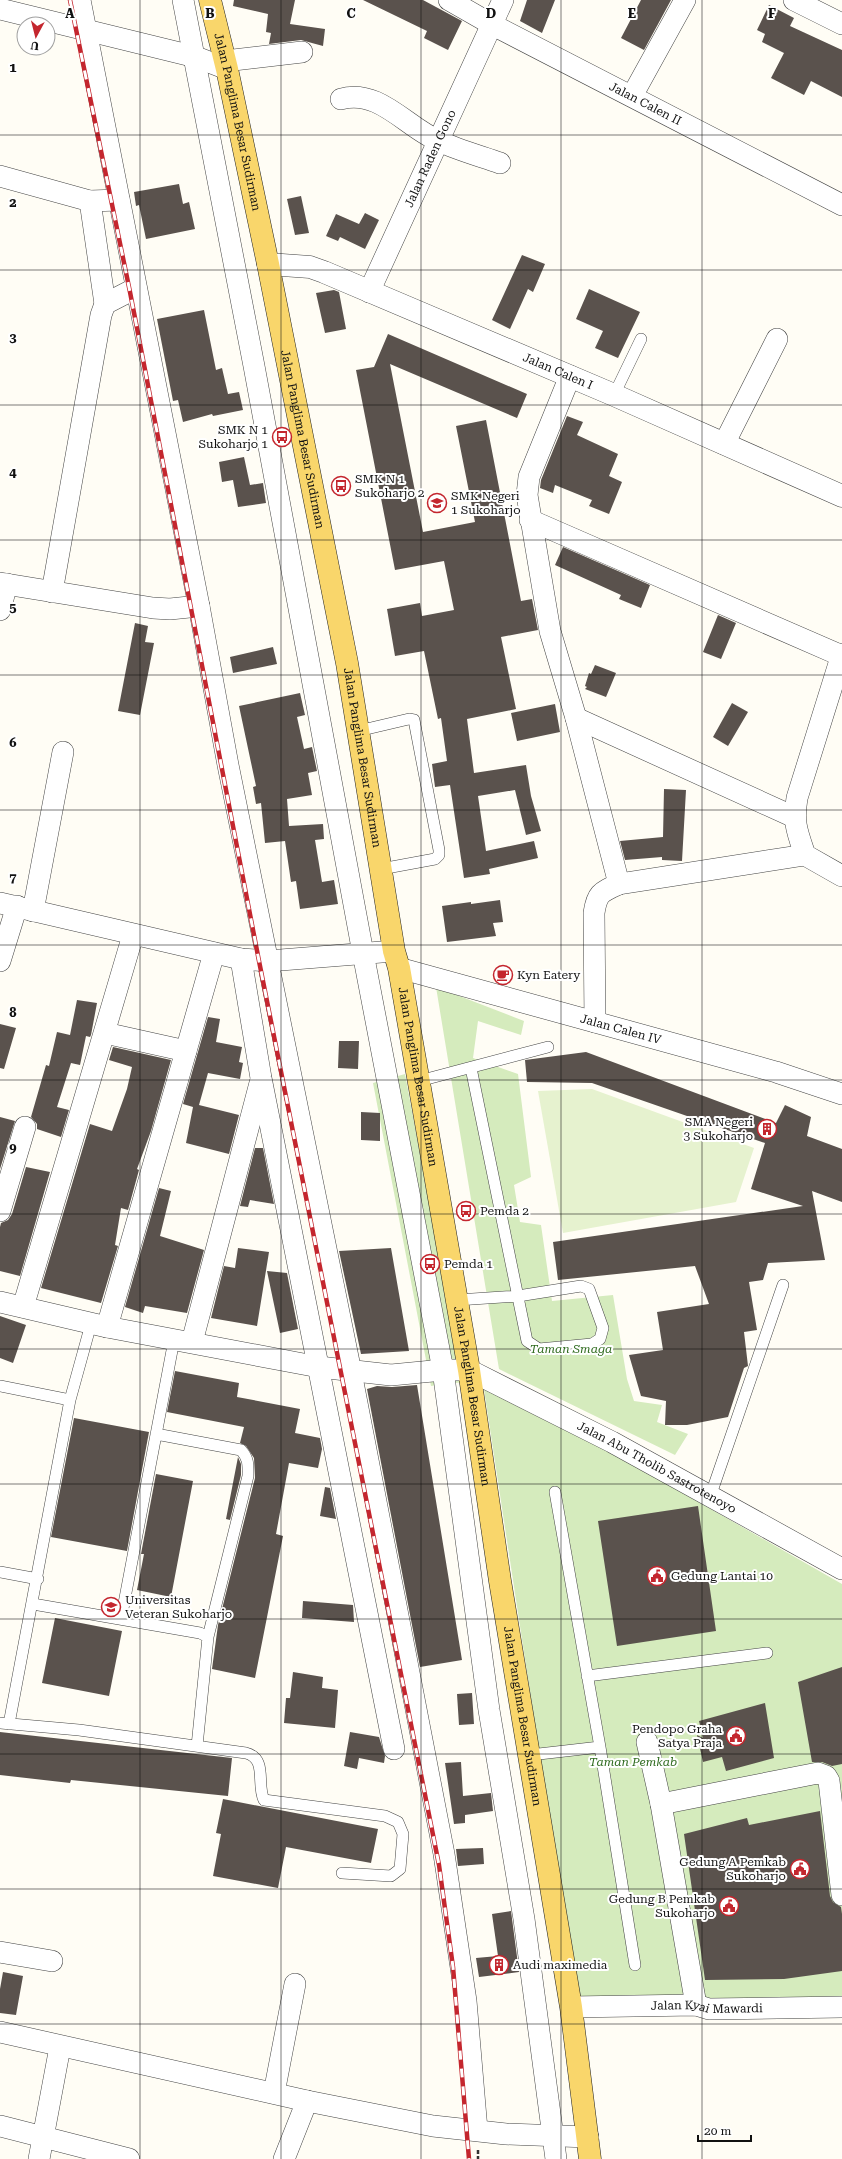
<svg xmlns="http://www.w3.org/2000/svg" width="842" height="2159" viewBox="0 0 842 2159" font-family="'Roboto Serif',serif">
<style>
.green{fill:#d5ebbd}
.pitch{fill:#e6f2cf}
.building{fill:#5a524d}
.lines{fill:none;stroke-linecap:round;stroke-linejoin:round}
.service-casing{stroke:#444;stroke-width:12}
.minor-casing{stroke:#444;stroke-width:22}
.tertiary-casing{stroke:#444;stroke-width:23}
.primary-casing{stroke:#222;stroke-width:23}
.path{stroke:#333;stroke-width:2.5;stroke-dasharray:4 2;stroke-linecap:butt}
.service{stroke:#fff;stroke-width:11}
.minor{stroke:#fff;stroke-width:21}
.tertiary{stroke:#fff;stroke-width:22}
.primary{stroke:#f9d66b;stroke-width:22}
.rail-casing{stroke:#c4262e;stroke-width:4.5}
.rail{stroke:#fff;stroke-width:3;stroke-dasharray:9;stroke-linecap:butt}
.grid{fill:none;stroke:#111;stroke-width:1;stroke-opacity:0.55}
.labels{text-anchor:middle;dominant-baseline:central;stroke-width:4;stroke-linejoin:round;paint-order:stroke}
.street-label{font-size:12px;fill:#111;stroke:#fff}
.poi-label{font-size:12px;fill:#111;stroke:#fff;text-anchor:start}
.park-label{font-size:12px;font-style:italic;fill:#2f6b1f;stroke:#fff}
.grid-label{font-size:13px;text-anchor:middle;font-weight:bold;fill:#111;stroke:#fff;stroke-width:4;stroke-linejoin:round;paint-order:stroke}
</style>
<rect width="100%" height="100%" fill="#fffdf5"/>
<!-- green -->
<path class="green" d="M436 987 524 1021 521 1035 478 1021 473 1058 518 1074 531 1177 514 1185 520 1222 541 1225 552 1301 613 1295 627 1379 634 1401 662 1405 657 1422 688 1434 675 1455 499 1369Z
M405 1074 463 1382 431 1386 373 1083Z
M483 1383 653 1476 842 1584V2000L577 2001Z"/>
<!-- pitch -->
<path class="pitch" d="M592 1089 754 1148 736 1202 563 1233 538 1091Z"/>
<!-- building -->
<path class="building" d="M234 0H295L290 24 325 29 323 46 301 40 269 44 271 33 266 32 268 14 233 6Z
M363 0H423L462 21 448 50 424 38 427 31Z
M527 0H555L542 33 520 21Z
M641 0H671L644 50 621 38Z
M769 5 794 18 790 26 842 50V97L811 81 804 95 771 78 784 53 762 42 765 34 757 30Z
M179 184 183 204 189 202 195 229 146 239 139 205 136 206 134 192Z
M301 196 309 233 295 235 287 199Z
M365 213 379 220 365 249 340 237 338 241 326 236 336 214 359 224Z
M522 255 545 264 533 292 528 289 510 329 492 320Z
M589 289 640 312 618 358 595 348 603 331 576 319Z
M334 290 339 292 346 329 325 333 316 293Z
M204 310 216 370 222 368 228 394 239 392 243 410 213 416 212 414 183 422 178 400 173 401 157 319Z
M388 334 527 394 517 418 390 364 423 532 475 522 456 426 486 420 521 601 532 599 538 630 501 637 516 709 467 719 474 773 526 765 531 796 541 831 526 835 515 790 478 796 486 851 534 841 538 858 489 869 490 874 464 878 450 785 435 787 432 764 447 761 441 718 438 719 424 651 395 656 387 609 420 603 422 616 454 610 444 561 395 570 356 370 374 367Z
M567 416 583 422 577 435 618 454 609 476 622 482 609 514 589 506 592 500 555 485 553 493 540 488 541 480Z
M244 457 250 485 263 483 266 503 238 507 233 480 222 482 219 462Z
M563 547 650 585 641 608 619 599 621 595 555 565Z
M718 615 736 623 721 659 703 652Z
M135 623 148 626 145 642 154 643 140 715 118 711Z
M273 647 277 664 233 673 230 657Z
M595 665 616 673 606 697 585 689 587 687 585 686 589 673 591 674Z
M300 693 305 715 297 717 304 749 312 747 317 771 308 773 312 795 287 799 289 826 323 824 324 839 315 840 322 882 334 880 338 904 300 909 296 881 291 882 285 841 265 843 261 803 256 804 253 787 256 786 239 706Z
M732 703 748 712 728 746 713 737Z
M555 704 560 732 517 741 511 713Z
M664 789 686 790 682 861 662 860V857L625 860 620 841 663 837Z
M500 900 503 922 493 923 496 936 447 942 442 906 471 902V904Z
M77 1000 97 1003 91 1035 90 1037 86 1036 80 1065 71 1063 57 1107 69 1110 61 1137 37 1129V1124L31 1117 46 1065 49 1066 57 1032 70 1035Z
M208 1017 220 1019 216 1042 242 1047 239 1062 243 1063 240 1079 208 1073 199 1105 239 1115 229 1154 186 1143 193 1107 183 1104Z
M0 1024 16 1028 4 1069 0 1068Z
M339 1041H359L358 1069 338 1068Z
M113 1047 171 1060 151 1131 137 1169 139 1170 128 1210 121 1208 115 1245 118 1246 101 1303 41 1288 90 1124 112 1131 127 1089 132 1067 109 1060Z
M586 1052 776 1123 785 1105 811 1117 807 1136 842 1149V1202L812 1191 825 1260 768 1263 763 1280 749 1282 757 1330 744 1332 748 1366 744 1368 728 1417 687 1425H665L666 1401 641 1396 629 1355 663 1350 657 1312 709 1304 695 1266 558 1280 553 1242 803 1206 751 1189 765 1143 592 1083 527 1082 525 1060Z
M361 1112 380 1113V1141L361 1140Z
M0 1117 15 1121 0 1169Z
M255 1148H263L274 1204 250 1200 248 1207 240 1206Z
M26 1167 50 1172 20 1276 0 1271V1227L1 1223 8 1220 12 1214Z
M159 1188 171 1191 160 1236 204 1250 187 1313 145 1306 143 1313 125 1307Z
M238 1248 269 1252 257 1326 211 1318 224 1266 235 1268Z
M391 1248 409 1351 361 1354 339 1251Z
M267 1271 287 1273 298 1329 280 1333Z
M0 1316 26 1325 13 1363 0 1358Z
M175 1371 239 1383 237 1397 300 1409 295 1433 320 1438 322 1449 318 1468 289 1463 276 1534 283 1536 255 1678 212 1669 218 1625 255 1478 254 1458 246 1446 240 1443 244 1427 167 1412Z
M417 1385 462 1660 420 1667 367 1389 377 1386 392 1387Z
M74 1418 149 1432 127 1551 51 1537Z
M238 1457 241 1464V1475L230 1520 226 1519Z
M156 1474 193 1481 171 1597 137 1590 144 1554H141Z
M325 1487 330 1488 336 1519 320 1516Z
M698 1506 716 1631 617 1646 598 1521Z
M303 1601 353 1605 354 1622 302 1618Z
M55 1618 122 1631 109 1696 42 1683Z
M842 1667V1764L832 1766 822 1762H812L798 1682Z
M293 1672 323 1677 322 1688 338 1690 335 1728 284 1723 286 1698H290Z
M472 1693 474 1724 459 1725 457 1694Z
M765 1703 774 1758 726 1771 722 1757 703 1762 697 1735 703 1738 699 1721Z
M0 1732 232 1758 228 1796 71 1780 70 1783 0 1775Z
M350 1732 379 1737 385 1756 384 1763 359 1758 357 1769 344 1766Z
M461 1762 463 1796 491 1793 493 1811 465 1815V1823L454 1824 445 1763Z
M223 1799 378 1829 371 1863 286 1847 278 1888 213 1876 221 1834 216 1833Z
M820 1811 830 1896 833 1902 841 1907 842 1914V1971L784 1979 705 1980 684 1834 747 1818 749 1825Z
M483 1848 484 1864 458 1866 456 1849Z
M511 1911 519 1972 479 1977 476 1958 498 1956 492 1914Z
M3 1972 23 1976 16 2015 0 2013V1989Z"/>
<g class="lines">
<defs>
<path id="service" d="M614 395 641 339
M358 731 409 719 414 720 439 850V855L435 859 381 869
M419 1081 548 1047
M457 1300 518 1296 581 1286 589 1289 603 1328 600 1339 592 1344 539 1349 527 1341 471 1068
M0 1386 70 1400
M156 1434 241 1450C249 1459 248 1465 248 1476L208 1637 197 1746
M555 1492 600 1747 635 1965
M710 1497 783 1285
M0 1572 38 1579
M33 1604 200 1633 208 1637
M121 1619 174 1340
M587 1676 767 1653
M0 1723 79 1730 246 1753C268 1759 256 1784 264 1800L385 1816 398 1822 403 1834 400 1869 391 1876 342 1873
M9 1724 70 1400 91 1324
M530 1755 600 1747"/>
<g id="minor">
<path d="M80 0 199 606 228 765 351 1372 444 1854 466 2001 477 2130"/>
<path d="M183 0 254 366 363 953 443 1370 489 1710 524 1919 556 2159"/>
<path id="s1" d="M449 0 491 24 842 205"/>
<path d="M794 0 842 24"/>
<path d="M0 9 196 57 227 69"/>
<path d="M225 61 302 52"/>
<path d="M632 96 685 0"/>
<path d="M341 99C379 88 407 128 439 141 458 150 480 156 500 163"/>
<path d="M0 176 90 201 119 200"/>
<path d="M90 201 105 304"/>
<path id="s2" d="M369 292 503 0"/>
<path d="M570 376 529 477 527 495 550 631 576 718 619 884"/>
<path d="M724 444 777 339"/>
<path d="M530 520 842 656"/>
<path d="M0 583 153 608 170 609 199 606"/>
<path d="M52 592 101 315 105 304 136 288"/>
<path d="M0 610 7 584"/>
<path d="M842 654 797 798C793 823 797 831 805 855L842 876"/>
<path d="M576 718 794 817"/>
<path d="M0 903 241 959 268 961 394 951"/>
<path d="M33 911 63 752"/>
<path d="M241 959 261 1078 394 1749"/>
<path d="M0 961 17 906"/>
<path id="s3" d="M399 968 776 1072 842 1094"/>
<path d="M595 1022 594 913C597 893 601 892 619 884L805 855"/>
<path d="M105 1033 186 1051"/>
<path d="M0 1211 25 1127"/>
<path id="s4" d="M0 1302 107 1327 319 1367 391 1375 443 1370H469L612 1442 842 1569"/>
<path d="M23 1307 133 935"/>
<path d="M107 1327 214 953"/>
<path d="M192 1342 260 1083"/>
<path d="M647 1742 661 1804 696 2005"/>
<path d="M661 1804 818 1773 826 1776 829 1781 842 1895"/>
<path d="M0 1952 52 1961"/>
<path id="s5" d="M571 2007 696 2005 709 2009 842 2007"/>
<path d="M0 2032 307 2101 433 2126 506 2134 588 2137"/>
<path d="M274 2093 295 1984"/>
<path d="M0 2126 129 2159"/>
<path d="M39 2159 60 2047"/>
<path d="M284 2159 307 2101"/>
</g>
<g id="tertiary">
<path id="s6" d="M268 264 310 267 324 272 614 395 842 496"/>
</g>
<g id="primary">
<path id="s7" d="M210 0 227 69 268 264 347 663 394 951 399 968 469 1370 500 1581 571 2007 590 2159"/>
</g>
</defs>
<!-- service casing -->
<use href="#service" class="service-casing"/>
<!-- minor casing -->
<use href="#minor" class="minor-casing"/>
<!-- tertiary casing -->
<use href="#tertiary" class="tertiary-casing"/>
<!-- primary casing -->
<use href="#primary" class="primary-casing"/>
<!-- path -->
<path class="path" d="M478 2150V2159"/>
<!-- service -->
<use href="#service" class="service"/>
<!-- minor -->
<use href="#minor" class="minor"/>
<!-- tertiary -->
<use href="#tertiary" class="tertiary"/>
<!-- primary -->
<use href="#primary" class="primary"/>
<defs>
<path id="rail" d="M70 0 130 292 259 961 439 1865 453 1967 469 2159"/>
</defs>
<!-- rail casing -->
<use href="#rail" class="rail-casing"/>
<!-- rail -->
<use href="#rail" class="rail"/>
</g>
<!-- grid -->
<path class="grid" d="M140 0V2159M281 0V2159M421 0V2159M561 0V2159M702 0V2159M0 135H842M0 270H842M0 405H842M0 540H842M0 675H842M0 810H842M0 945H842M0 1080H842M0 1214H842M0 1349H842M0 1484H842M0 1619H842M0 1754H842M0 1889H842M0 2024H842"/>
<!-- icons -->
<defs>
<symbol id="bus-ring" viewBox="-11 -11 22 22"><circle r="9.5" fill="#fff" stroke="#c4262e" stroke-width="1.5"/><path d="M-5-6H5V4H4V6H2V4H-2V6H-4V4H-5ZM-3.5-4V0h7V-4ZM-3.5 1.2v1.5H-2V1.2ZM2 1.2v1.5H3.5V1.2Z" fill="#c4262e"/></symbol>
<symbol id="school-ring" viewBox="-11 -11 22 22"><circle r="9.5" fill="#fff" stroke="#c4262e" stroke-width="1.5"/><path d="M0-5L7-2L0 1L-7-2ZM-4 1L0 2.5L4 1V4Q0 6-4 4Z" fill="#c4262e"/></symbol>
<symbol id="cafe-ring" viewBox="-11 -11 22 22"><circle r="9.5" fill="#fff" stroke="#c4262e" stroke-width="1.5"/><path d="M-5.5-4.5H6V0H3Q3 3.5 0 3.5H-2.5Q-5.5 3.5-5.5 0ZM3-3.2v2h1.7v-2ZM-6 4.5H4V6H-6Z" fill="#c4262e"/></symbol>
<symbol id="building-ring" viewBox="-11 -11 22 22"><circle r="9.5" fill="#fff" stroke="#c4262e" stroke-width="1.5"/><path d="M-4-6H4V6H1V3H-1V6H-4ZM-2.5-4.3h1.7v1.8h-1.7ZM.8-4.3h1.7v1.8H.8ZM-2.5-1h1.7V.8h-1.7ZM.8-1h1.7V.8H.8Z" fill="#c4262e"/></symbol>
<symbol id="civic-ring" viewBox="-11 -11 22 22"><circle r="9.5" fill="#fff" stroke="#c4262e" stroke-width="1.5"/><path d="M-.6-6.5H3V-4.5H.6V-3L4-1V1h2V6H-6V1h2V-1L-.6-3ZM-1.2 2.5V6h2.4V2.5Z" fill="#c4262e"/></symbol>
<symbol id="university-ring" viewBox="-11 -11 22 22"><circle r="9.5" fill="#fff" stroke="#c4262e" stroke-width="1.5"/><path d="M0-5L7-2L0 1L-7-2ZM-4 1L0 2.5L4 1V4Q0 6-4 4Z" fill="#c4262e"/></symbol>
</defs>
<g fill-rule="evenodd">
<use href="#bus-ring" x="271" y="426" width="22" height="22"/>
<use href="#bus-ring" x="330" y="475" width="22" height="22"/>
<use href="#school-ring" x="426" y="492" width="22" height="22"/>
<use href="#cafe-ring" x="492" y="964" width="22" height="22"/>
<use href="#building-ring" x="756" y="1118" width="22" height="22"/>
<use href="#bus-ring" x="455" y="1200" width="22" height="22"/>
<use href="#bus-ring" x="419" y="1253" width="22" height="22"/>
<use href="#civic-ring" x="646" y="1565" width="22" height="22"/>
<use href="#university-ring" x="100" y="1596" width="22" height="22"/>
<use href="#civic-ring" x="725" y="1725" width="22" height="22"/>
<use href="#civic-ring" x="789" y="1858" width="22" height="22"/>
<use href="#civic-ring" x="718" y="1895" width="22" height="22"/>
<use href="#building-ring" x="488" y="1954" width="22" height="22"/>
</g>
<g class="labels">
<!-- street labels -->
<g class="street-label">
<text stroke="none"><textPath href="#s1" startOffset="222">Jalan Calen II</textPath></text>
<text stroke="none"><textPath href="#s7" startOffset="125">Jalan Panglima Besar Sudirman</textPath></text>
<text stroke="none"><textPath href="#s2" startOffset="147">Jalan Raden Gono</textPath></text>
<text stroke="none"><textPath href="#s6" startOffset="311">Jalan Calen I</textPath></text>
<text stroke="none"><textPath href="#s7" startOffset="449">Jalan Panglima Besar Sudirman</textPath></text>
<text stroke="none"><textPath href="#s7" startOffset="773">Jalan Panglima Besar Sudirman</textPath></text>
<text stroke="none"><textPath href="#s3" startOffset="230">Jalan Calen IV</textPath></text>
<text stroke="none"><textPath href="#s7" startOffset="1097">Jalan Panglima Besar Sudirman</textPath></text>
<text stroke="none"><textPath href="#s7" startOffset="1421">Jalan Panglima Besar Sudirman</textPath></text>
<text stroke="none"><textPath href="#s4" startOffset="688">Jalan Abu Tholib Sastrotenoyo</textPath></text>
<text stroke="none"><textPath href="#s7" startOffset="1745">Jalan Panglima Besar Sudirman</textPath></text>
<text stroke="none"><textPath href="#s5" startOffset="136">Jalan Kyai Mawardi</textPath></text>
</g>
<!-- poi labels -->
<g class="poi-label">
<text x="268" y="430" text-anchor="end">SMK N 1<tspan x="268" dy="14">Sukoharjo 1</tspan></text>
<text x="355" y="479">SMK N 1<tspan x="355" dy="14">Sukoharjo 2</tspan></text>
<text x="451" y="496">SMK Negeri<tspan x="451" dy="14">1 Sukoharjo</tspan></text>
<text x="517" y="975">Kyn Eatery</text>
<text x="753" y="1122" text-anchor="end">SMA Negeri<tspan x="753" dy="14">3 Sukoharjo</tspan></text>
<text x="480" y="1211">Pemda 2</text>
<text x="444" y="1264">Pemda 1</text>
<text x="671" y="1576">Gedung Lantai 10</text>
<text x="125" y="1600">Universitas<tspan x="125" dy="14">Veteran Sukoharjo</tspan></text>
<text x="722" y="1729" text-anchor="end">Pendopo Graha<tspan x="722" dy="14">Satya Praja</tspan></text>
<text x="786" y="1862" text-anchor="end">Gedung A Pemkab<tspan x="786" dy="14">Sukoharjo</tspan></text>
<text x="715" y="1899" text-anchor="end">Gedung B Pemkab<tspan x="715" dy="14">Sukoharjo</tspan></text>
<text x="513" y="1965">Audi maximedia</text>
</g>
<!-- park labels -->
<g class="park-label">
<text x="571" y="1349">Taman Smaga</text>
<text x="633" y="1762">Taman Pemkab</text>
</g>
</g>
<g class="grid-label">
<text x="70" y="18">A</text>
<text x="210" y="18">B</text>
<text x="351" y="18">C</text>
<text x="491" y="18">D</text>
<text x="632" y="18">E</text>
<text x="772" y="18">F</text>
<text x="13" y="72">1</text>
<text x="13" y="207">2</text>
<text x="13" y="342">3</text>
<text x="13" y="477">4</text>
<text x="13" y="612">5</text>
<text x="13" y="747">6</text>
<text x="13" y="882">7</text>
<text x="13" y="1017">8</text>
<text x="13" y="1152">9</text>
</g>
<!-- north arrow -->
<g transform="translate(36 36) rotate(187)"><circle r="19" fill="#ffffff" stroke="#a0a0a0"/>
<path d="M0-3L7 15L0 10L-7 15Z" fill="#c4262e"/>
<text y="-6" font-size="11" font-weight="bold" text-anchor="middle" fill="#111111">U</text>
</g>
<!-- scale -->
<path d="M698 2135v6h53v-6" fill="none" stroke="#111111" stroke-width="2"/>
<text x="704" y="2135" font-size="12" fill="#111111" stroke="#ffffff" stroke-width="3" paint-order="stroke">20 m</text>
</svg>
